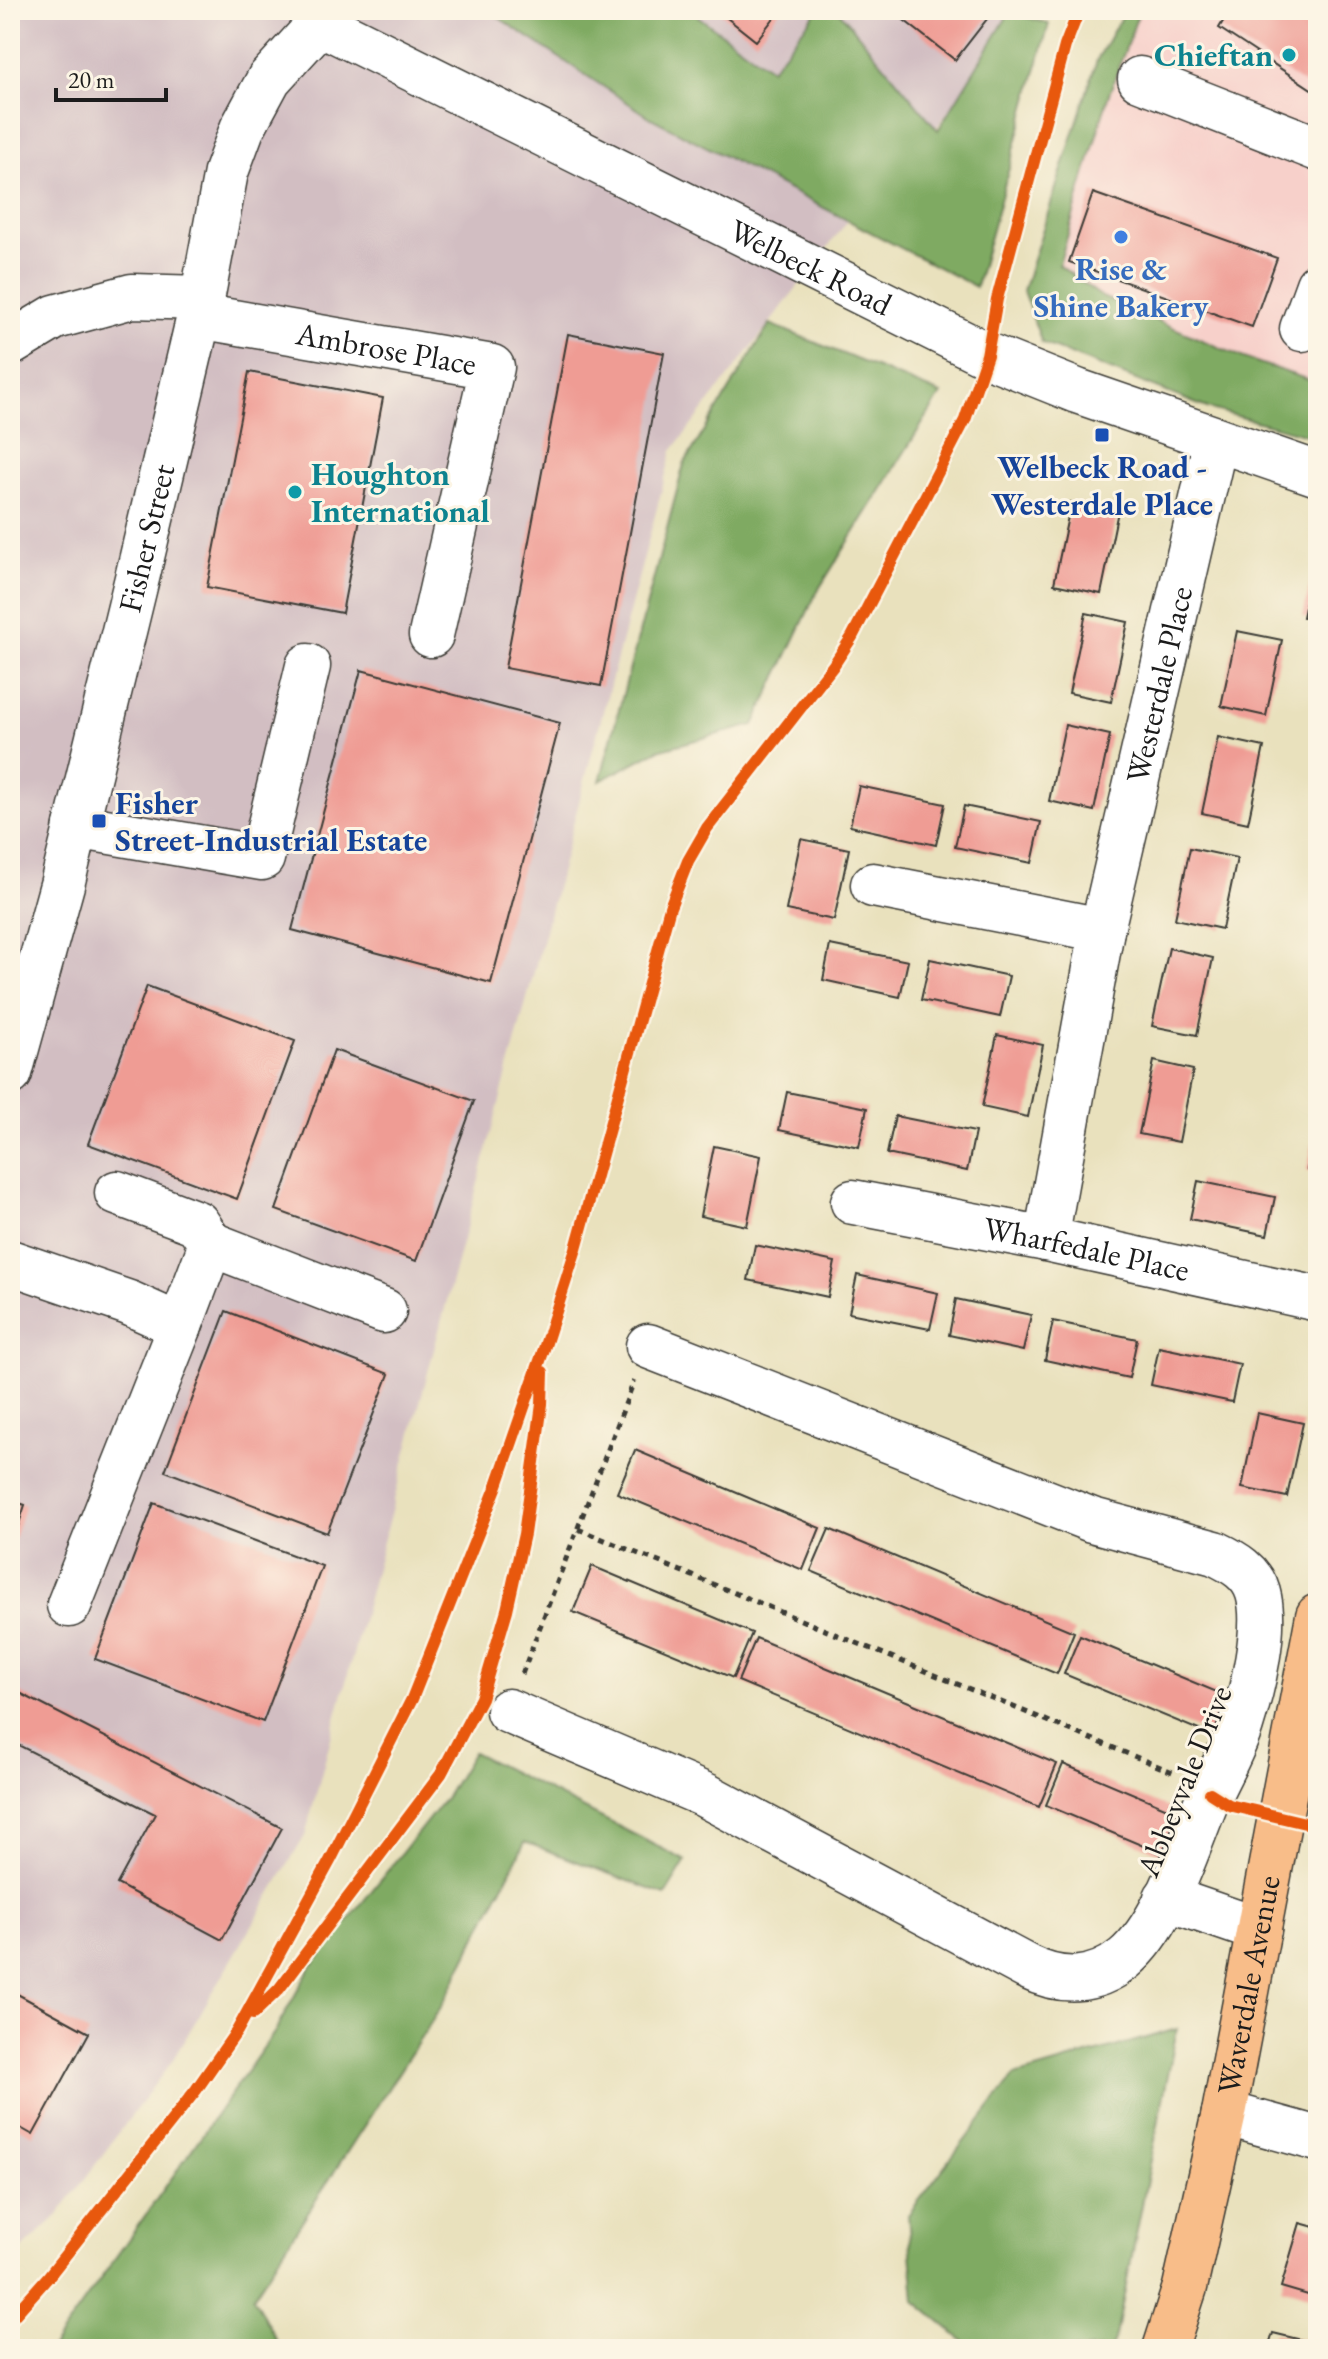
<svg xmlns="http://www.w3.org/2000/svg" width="1328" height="2359" viewBox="0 0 1328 2359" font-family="'EB Garamond',serif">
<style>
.built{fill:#f7d0ca}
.industrial{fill:#d2bec2}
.forest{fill:#7faa62;stroke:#4e633f;stroke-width:2}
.building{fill:#ef9c94}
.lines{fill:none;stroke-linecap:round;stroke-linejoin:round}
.minor-casing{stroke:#3b3a34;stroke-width:47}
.major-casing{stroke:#3b3a34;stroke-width:47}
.path{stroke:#3b3a34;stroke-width:5;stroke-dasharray:6 6;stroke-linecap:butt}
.minor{stroke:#fff;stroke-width:44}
.major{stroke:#f8bd89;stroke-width:44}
.cycleway-casing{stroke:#fcf5e5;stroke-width:17}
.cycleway{stroke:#e8590c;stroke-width:12}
.culture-dot{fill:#0f9aa8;stroke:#fcf5e5;stroke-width:3}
.shop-dot{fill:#3f7fe0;stroke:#fcf5e5;stroke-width:3}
.transit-dot{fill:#1a4fb4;stroke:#fcf5e5;stroke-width:3}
.labels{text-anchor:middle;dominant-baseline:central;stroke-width:6;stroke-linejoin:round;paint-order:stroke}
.culture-label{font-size:32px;font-weight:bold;fill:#0d838f;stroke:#fcf5e5;text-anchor:end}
.street-label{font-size:32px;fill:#1c1c1c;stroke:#fcf5e5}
.shop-label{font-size:32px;font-weight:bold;fill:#366cbe;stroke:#fcf5e5}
.transit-label{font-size:32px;font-weight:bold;fill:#164399;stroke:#fcf5e5}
</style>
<rect width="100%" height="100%" fill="#fcf5e5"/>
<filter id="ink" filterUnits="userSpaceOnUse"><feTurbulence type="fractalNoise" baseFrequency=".0125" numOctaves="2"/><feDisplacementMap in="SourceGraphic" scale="16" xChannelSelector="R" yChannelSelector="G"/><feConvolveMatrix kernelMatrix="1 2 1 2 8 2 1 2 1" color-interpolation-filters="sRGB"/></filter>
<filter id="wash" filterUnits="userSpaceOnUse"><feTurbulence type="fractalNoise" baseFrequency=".006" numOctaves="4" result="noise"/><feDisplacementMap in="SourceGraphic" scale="32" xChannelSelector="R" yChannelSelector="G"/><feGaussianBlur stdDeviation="1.8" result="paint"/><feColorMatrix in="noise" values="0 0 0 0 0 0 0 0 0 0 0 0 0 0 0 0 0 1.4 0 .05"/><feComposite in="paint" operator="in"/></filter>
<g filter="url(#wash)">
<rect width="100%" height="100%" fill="#e9e1bd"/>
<!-- built -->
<path class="built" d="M1136 10H1318V383L1244 358 1102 297 1059 265 1108 97 1139 13Z"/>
<!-- industrial -->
<path class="industrial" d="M10 10H1022L896 183 883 175 672 451 305 1836 172 2061 58 2215 10 2261Z"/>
<!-- forest -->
<path class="forest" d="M487 10H689L771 69 818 10H838L938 130 1010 12 1049 24 976 287 651 118Z
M1125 10 1139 12 1108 97 1059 265 1102 297 1244 358 1318 383V438L1207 408 1042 343 1023 291 1097 60Z
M770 324 941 394 817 592 754 725 658 750 600 781 684 464Z
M473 1752 686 1861 665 1895 525 1842 441 2007 253 2297 281 2349H51L276 2030 308 1971 446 1797Z
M1177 2029 1116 2336 1110 2349H973L915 2301 908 2215 1014 2076Z"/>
<g id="blocks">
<!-- building -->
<path class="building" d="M717 10H780L756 41Z
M891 10H994L955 60Z
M1230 10H1318V82L1313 90 1219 28Z
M1093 193 1277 258 1252 327 1069 262Z
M568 334 664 353 601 686 505 668Z
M249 372 383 398 342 613 207 587Z
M1071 502 1118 511 1101 594 1054 584Z
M1312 574 1318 576V620L1303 617Z
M1086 613 1128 622 1111 702 1069 693Z
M1237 631 1282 640 1266 716 1221 706Z
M361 670 560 723 491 983 292 930Z
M1065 725 1110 735 1094 811 1049 801Z
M1218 737 1264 747 1248 823 1202 813Z
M859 786 945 804 936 845 850 826Z
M964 806 1041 822 1032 863 955 847Z
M801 839 849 849 834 920 786 910Z
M1190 848 1237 858 1222 929 1175 919Z
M830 945 908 961 900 997 823 980Z
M1169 948 1213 958 1197 1035 1152 1026Z
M930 959 1009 976 1000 1017 921 1000Z
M147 986 295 1041 237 1199 88 1144Z
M997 1035 1043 1045 1028 1117 982 1107Z
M334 1050 474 1101 416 1261 276 1210Z
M1154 1061 1193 1070 1179 1142 1139 1134Z
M787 1092 867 1108 859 1147 779 1130Z
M895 1116 975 1132 967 1171 887 1154Z
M1317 1124H1318V1173L1307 1170Z
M714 1146 761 1156 747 1226 700 1216Z
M1198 1181 1275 1197 1267 1235 1190 1219Z
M755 1245 835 1262 828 1297 748 1280Z
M857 1275 938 1293 930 1329 849 1313Z
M956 1299 1031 1315 1023 1351 949 1335Z
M226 1311 389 1374 327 1533 165 1471Z
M1053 1321 1137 1339 1129 1378 1045 1360Z
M1159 1347 1240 1364 1232 1402 1151 1385Z
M1257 1413 1303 1423 1287 1497 1242 1488Z
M635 1450 820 1528 803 1570 617 1493Z
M10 1500 25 1505 11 1548H10Z
M154 1503 322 1566 263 1722 95 1659Z
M829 1529 1074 1632 1057 1674 811 1571Z
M592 1566 752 1633 733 1678 573 1612Z
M1080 1635 1229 1697 1213 1736 1064 1674Z
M756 1638 1057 1764 1039 1807 738 1681Z
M10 1688 282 1828 222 1940 117 1884 155 1814 10 1741Z
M1063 1764 1184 1815 1167 1856 1046 1805Z
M10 1990 89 2033 33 2135 10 2122Z
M1300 2223 1318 2228V2298L1281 2287Z
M1273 2333 1306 2341 1304 2349H1268Z"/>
</g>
</g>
<g filter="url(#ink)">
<use href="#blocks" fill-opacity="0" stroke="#3b3a34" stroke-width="2"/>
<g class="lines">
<defs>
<g id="minor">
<path id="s1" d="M320 23 987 355 1077 391 1318 474"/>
<path d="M1140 79 1318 149"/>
<path id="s2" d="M199 316 492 367 431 635"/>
<path d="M1302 329 1318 285"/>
<path d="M10 344 55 317 132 296 202 298"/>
<path d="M76 826 262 858 308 666"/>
<path d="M873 885 1102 930"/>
<path id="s3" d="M10 1073 62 885 138 574 199 316 226 172 242 129 269 79 320 23"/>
<path id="s4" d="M853 1202 1046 1239 1318 1299"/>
<path id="s5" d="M1046 1239 1102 930 1216 439"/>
<path d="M211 1244 384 1311"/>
<path d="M10 1262 129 1303 180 1326 211 1244 197 1223 117 1193"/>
<path d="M69 1605 180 1326"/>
<path d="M508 1711 705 1795 1027 1967C1060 1983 1093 1984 1124 1959 1166 1924 1187 1847 1208 1798 1219 1773 1233 1751 1241 1725 1252 1691 1268 1628 1258 1593 1252 1572 1234 1562 1215 1553L1092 1520 648 1346"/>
<path d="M1166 1898 1259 1930"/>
<path d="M1224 2113 1318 2139"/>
</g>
<g id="major">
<path id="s6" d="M1165 2349 1185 2287 1224 2113 1318 1616"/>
</g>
</defs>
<!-- minor casing -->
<use href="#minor" class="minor-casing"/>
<!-- major casing -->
<use href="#major" class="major-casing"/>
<!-- path -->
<path class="path" d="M578 1529 1175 1773
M522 1674 634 1381"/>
<!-- minor -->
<use href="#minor" class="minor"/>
<!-- major -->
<use href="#major" class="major"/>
<defs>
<path id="cycleway" d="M1210 1793 1229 1805 1318 1826
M253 2014 279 1989 441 1774 481 1698 507 1610 524 1534 542 1404 543 1372
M10 2320 48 2277 196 2090 237 2031 331 1859 412 1699 496 1488 543 1352 575 1252 670 907 688 861 707 828 833 666 852 637 965 420 987 355 997 299 1065 46 1079 10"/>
</defs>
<!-- cycleway casing -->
<use href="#cycleway" class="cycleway-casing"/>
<!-- cycleway -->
<use href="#cycleway" class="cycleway"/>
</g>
</g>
<!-- markers -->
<g class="culture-dot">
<circle cx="1289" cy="55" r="8"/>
<circle cx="295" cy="492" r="8"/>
</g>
<circle class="shop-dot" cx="1121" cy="237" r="8"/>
<g class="transit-dot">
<rect x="1094" y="427" width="16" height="16" rx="4"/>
<rect x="91" y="813" width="16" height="16" rx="4"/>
</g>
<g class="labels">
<!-- culture labels -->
<g class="culture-label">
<text x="1273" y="55">Chieftan</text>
<text x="311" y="474" text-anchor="start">Houghton<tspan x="311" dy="37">International</tspan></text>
</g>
<!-- street labels -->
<g class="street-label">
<text stroke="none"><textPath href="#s1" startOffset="548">Welbeck Road</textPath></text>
<text stroke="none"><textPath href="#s2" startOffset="190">Ambrose Place</textPath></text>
<text stroke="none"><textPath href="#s3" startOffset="552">Fisher Street</textPath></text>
<text stroke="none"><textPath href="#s5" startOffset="566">Westerdale Place</textPath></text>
<text stroke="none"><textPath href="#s4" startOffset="238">Wharfedale Place</textPath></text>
<text transform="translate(1184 1781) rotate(-68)">Abbeyvale Drive</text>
<text stroke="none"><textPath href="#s6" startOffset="374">Waverdale Avenue</textPath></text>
</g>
<!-- shop labels -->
<g class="shop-label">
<text x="1121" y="269">Rise &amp;<tspan x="1121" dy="37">Shine Bakery</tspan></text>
</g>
<!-- transit labels -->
<g class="transit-label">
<text x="1102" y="467">Welbeck Road -<tspan x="1102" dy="37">Westerdale Place</tspan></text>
<text x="115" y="803" text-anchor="start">Fisher<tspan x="115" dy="37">Street-Industrial Estate</tspan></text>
</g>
</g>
<!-- margin -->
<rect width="1328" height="2359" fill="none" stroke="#fcf5e5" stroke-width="40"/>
<!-- scale -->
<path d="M56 88v12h110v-12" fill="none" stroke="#1c1c1c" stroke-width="4"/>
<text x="68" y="88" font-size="24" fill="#1c1c1c" stroke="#fcf5e5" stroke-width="6" paint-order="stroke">20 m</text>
</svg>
